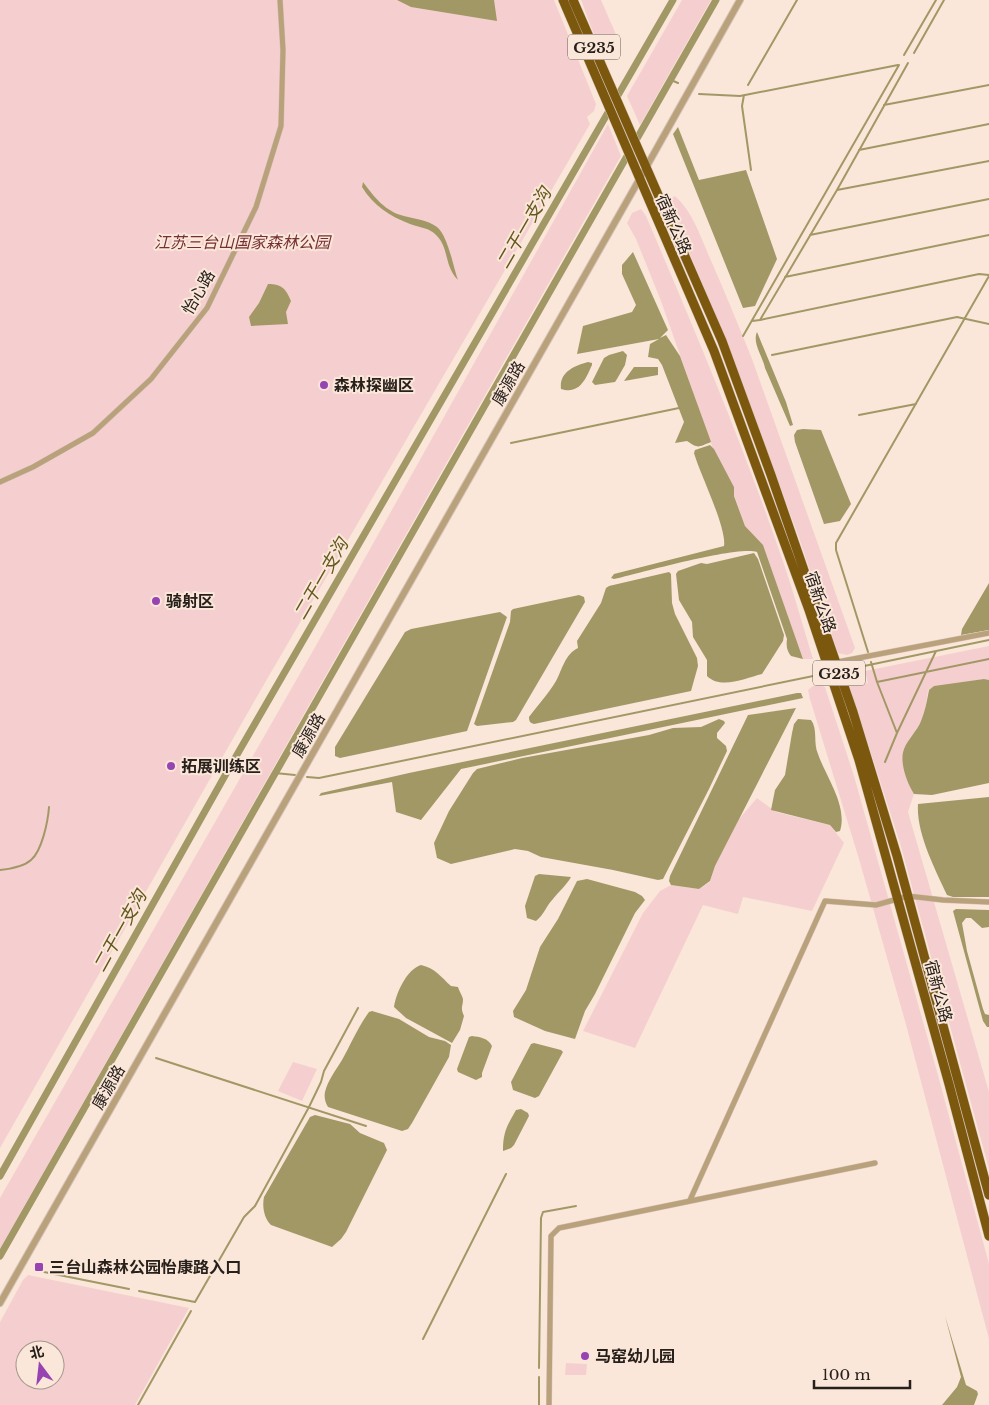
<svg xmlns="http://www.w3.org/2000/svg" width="989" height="1405" viewBox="0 0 989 1405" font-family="'Libre Baskerville','Noto Sans SC',serif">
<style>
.green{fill:#f5cfcf;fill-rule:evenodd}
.water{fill:#a29866}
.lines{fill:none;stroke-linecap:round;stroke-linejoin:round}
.stream{stroke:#a29866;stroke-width:2}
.canal{stroke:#a29866;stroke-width:7}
.minor-casing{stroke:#d4c3b7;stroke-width:6}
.tertiary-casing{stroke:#d4c3b7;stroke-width:8}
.trunk-casing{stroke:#d4c3b7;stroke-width:10}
.minor{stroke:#b9a17b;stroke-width:5}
.tertiary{stroke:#b9a17b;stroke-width:6}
.trunk{stroke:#7c580e;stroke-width:9}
.poi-dot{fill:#9743b2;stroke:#fae7d9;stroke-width:2}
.labels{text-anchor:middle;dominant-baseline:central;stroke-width:4;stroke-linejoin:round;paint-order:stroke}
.shield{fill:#fae7d9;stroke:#665c54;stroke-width:1}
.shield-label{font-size:15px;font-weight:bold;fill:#27201b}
.street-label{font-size:16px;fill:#27201b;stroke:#fae7d9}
.park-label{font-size:16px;font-style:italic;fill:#762f35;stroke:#fae7d9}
.poi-label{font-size:16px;font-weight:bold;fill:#27201b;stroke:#fae7d9;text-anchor:start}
.water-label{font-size:18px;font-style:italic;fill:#63581c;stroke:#fae7d9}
</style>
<rect width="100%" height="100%" fill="#fae7d9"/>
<!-- green -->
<path class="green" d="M0 0H554L596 104 594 111 587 117 590 124 259 693 0 1148Z
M581 0H601L618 39V44C612 47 604 48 599 42 593 36 585 9 581 0Z
M682 0H711L640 125 627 96Z
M608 124 621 156 0 1249V1198L314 649Z
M675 196C692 211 700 235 709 256 724 290 738 324 752 359L855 648 852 653 847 655 838 653 799 538 728 344 667 200Z
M641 209 646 216C693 326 740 437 779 550 792 586 802 623 813 659H803L763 546 745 526 734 495V487L712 446 661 301 636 239 627 223 632 213Z
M989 646V680L984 679 928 690C927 701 925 711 921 721 917 731 908 739 904 749 900 760 908 784 914 794L908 812 989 1092V1169L900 843 849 685 851 679C859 677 863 678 868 684L865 671Z
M820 685 825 687 854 776 936 1068 989 1264V1339L905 1021 859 859 810 699 808 690 813 686Z
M757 798 776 812 830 825 844 843 812 911 743 897 738 914 703 905 635 1048 583 1031 643 913 660 891 671 885 699 889 710 882 715 866 739 819Z
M293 1062 317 1069 302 1101 278 1091Z
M28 1275 189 1308 135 1405H0V1322L23 1280ZM25 1350H55V1380H25Z
M566 1363 587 1364 586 1375H565Z"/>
<!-- water -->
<path class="water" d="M397 0H494L497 21 411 7Z
M678 127 699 180 746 170 777 259 755 306 743 308 673 134Z
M363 182C374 197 386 212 404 216 415 219 428 220 437 227 448 236 453 266 458 280 444 266 449 248 437 236 429 227 420 228 410 224 389 216 373 205 362 187Z
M633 252 668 330 660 338 666 335 680 356 710 439 711 442C698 447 699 449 687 441L675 443 684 422 662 365 658 359 648 357 650 344 659 339 577 354 583 326 632 312 636 305 622 274V265Z
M268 284C282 284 286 289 291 301L286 312 288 324 251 326 249 317 259 303Z
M757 332 786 402 793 425 790 426 765 368C763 357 752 343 757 332Z
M623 351 627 355 625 365 617 379 615 382 595 385 592 382 604 358 609 355Z
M588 362 592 363V365C586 378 580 395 561 389 559 372 574 366 588 362Z
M634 367H658V375L624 381Z
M803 429 821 430 851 504 840 521 824 524 795 442 794 435 797 430Z
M710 445 714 449 734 487V496L745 526 763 545 803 659 791 656C787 651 786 646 787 639L757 552C738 545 640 573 614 579L611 578 614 574 724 546C727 528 700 474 694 453L695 450Z
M754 553 758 559 784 635 783 641 762 674C746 678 721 690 707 676V660L693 637 692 622 679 600 676 574 678 571 701 563 707 564Z
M669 572 671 574 672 603 675 614 697 658 698 666 691 691 534 724C530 723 529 721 529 717 538 705 549 693 556 681 562 670 565 654 578 648L577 641 601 603 606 588 609 586Z
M989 583V630L961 635 962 629Z
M579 595 584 597 585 602 516 720 513 722 477 726 474 724 510 622 511 611 513 609Z
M500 612 507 617 467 731 340 758 335 756V747L405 632 411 629Z
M984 679 989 680V783L932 795 914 794C907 783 899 762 904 749 908 739 917 731 921 721 925 711 927 701 929 690L934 686Z
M797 693H801L803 698 461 769 421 820 396 812 392 782 319 796 321 793 409 773Z
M796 708 715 866 710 881 699 889 671 885 669 881 670 876 748 715Z
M719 719 724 721 725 723 717 733V738L726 746 727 751 709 789 663 879 658 880 613 870 541 857 528 851 515 849 451 864 437 858 434 843 449 811 473 773 477 769 522 758 649 735 673 728 701 727Z
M798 719 811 720C818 729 813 743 818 754 826 777 848 806 840 831L836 832 830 825 771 810 775 790 785 775 792 733 794 724Z
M989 797V897H953L947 895C935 869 916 833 918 804Z
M539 874 571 877C566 886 559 891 553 899 546 906 544 915 536 921L527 918 525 906 535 876Z
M587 879 635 892 642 896 645 900 635 913 595 994 585 1011 575 1039 545 1031 514 1017 513 1011 526 990 540 947 558 919 577 881Z
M956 909 989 910V927L982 928 971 918H966L962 923 967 951 983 1009 985 1014 989 1015V1027H987L983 1021 953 911Z
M421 965C435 968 441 977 451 986L458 987C459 991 462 995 463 999 463 1007 460 1007 464 1016L460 1030 452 1043 406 1018 394 1007C396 993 407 969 421 965Z
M372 1011 399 1019 429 1037 445 1041 451 1045 449 1057 412 1123 408 1129 402 1131 328 1107C325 1102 324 1097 325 1092 328 1080 336 1070 342 1060 351 1044 358 1027 369 1012Z
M472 1036C480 1037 488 1038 492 1046L482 1073V1077L476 1080 458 1072 457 1069 469 1037Z
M534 1043 561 1050 563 1052 539 1096 535 1098 513 1090 511 1082 531 1044Z
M521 1109 528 1113 529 1116 514 1145 511 1148 503 1151C503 1132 507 1126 516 1110Z
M315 1115 350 1124 360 1133 384 1143 387 1150 346 1232 341 1239 332 1247 271 1225C264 1219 262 1206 264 1197L310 1117Z
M945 1316 966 1385 977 1391 978 1394 974 1405H942L957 1387 961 1377Z"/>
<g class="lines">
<!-- stream -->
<path class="stream" d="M914 53 944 0
M904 55 936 0
M671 80 678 83
M748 85 797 0
M699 94 740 96 898 65
M744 95 742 106 751 170
M884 105 989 85
M859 150 989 124
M837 190 989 161
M810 235 989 199
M785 277 989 235
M760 320 979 274 989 275
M752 321 760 320 837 190 908 63
M743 336 899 65
M772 355 957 317 989 324
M859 415 916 404
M511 443 679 408
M868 652 836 550V543L989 276
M871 662 877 682 897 733
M845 670 989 640
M877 682 989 659
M885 762 897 733 936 651
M275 773 295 775
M307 777 319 778 823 674
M0 870C10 869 23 867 31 860 42 851 48 821 49 807
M156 1058 366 1126
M44 1272 129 1289
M139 1291 195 1302 244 1217 255 1206 309 1107 321 1082 324 1071 358 1008
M423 1339 506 1174
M539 1368 541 1218 543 1212 576 1206
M138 1405 191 1311
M539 1405V1377"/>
<!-- canal -->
<path class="canal" d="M0 1176 227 772 673 0
M0 1256 716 0"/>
<defs>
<path id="minor" d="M0 482 33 467 93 433 151 379 207 308 256 207 281 126 283 50 280 0
M827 664 989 633
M690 1200 825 901 876 905 908 896 943 900 989 902
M549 1405 551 1236 559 1228 875 1163"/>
<path id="tertiary" d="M0 1303 639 180 740 0"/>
<path id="trunk" d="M563 0 714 351 809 610 859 760 949 1084 989 1236
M573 0 722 341 771 475 853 712 897 856 989 1195"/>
</defs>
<!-- minor casing -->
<use href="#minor" class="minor-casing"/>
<!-- tertiary casing -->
<use href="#tertiary" class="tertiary-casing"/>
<!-- trunk casing -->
<use href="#trunk" class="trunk-casing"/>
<!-- minor -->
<use href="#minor" class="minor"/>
<!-- tertiary -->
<use href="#tertiary" class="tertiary"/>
<!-- trunk -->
<use href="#trunk" class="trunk"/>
</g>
<!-- markers -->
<g class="poi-dot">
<circle cx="324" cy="385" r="5"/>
<circle cx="156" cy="601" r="5"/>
<circle cx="171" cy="766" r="5"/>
<rect x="34" y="1262" width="10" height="10" rx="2.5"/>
<circle cx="585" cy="1356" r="5"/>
</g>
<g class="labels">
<!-- shield labels -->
<g class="shield">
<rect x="568" y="34.5" width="52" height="25" rx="4"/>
<rect x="813" y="660.5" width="52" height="25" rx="4"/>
</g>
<g class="shield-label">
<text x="594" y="47">G235</text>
<text x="839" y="673">G235</text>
</g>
<!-- street labels -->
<g class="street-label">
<text transform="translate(674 224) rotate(66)">宿新公路</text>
<text transform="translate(198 292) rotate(-60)">怡心路</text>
<text transform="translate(508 383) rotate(-60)">康源路</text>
<text transform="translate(821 602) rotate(71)">宿新公路</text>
<text transform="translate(308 735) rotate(-60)">康源路</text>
<text transform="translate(939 991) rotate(75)">宿新公路</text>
<text transform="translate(108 1087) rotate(-60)">康源路</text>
</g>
<!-- park labels -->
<g class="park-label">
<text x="242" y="242">江苏三台山国家森林公园</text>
</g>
<!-- poi labels -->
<g class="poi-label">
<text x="334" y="385">森林探幽区</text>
<text x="166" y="601">骑射区</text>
<text x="181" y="766">拓展训练区</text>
<text x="49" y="1267">三台山森林公园怡康路入口</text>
<text x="595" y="1356">马窑幼儿园</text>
</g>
<!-- water labels -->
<g class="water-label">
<text transform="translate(524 228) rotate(-60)">二干一支沟</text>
<text transform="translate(321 579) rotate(-60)">二干一支沟</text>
<text transform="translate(120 931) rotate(-61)">二干一支沟</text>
</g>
</g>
<!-- north arrow -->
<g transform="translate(40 1365) rotate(345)"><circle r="24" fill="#fae7d9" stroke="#a6978d"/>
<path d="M0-4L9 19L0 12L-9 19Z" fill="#9743b2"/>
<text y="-8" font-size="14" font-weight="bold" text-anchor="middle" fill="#27201b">北</text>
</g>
<!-- scale -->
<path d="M814 1380v8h96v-8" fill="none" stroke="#27201b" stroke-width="2.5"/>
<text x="822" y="1380" font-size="15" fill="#27201b" stroke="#fae7d9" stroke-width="4" paint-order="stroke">100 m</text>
</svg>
